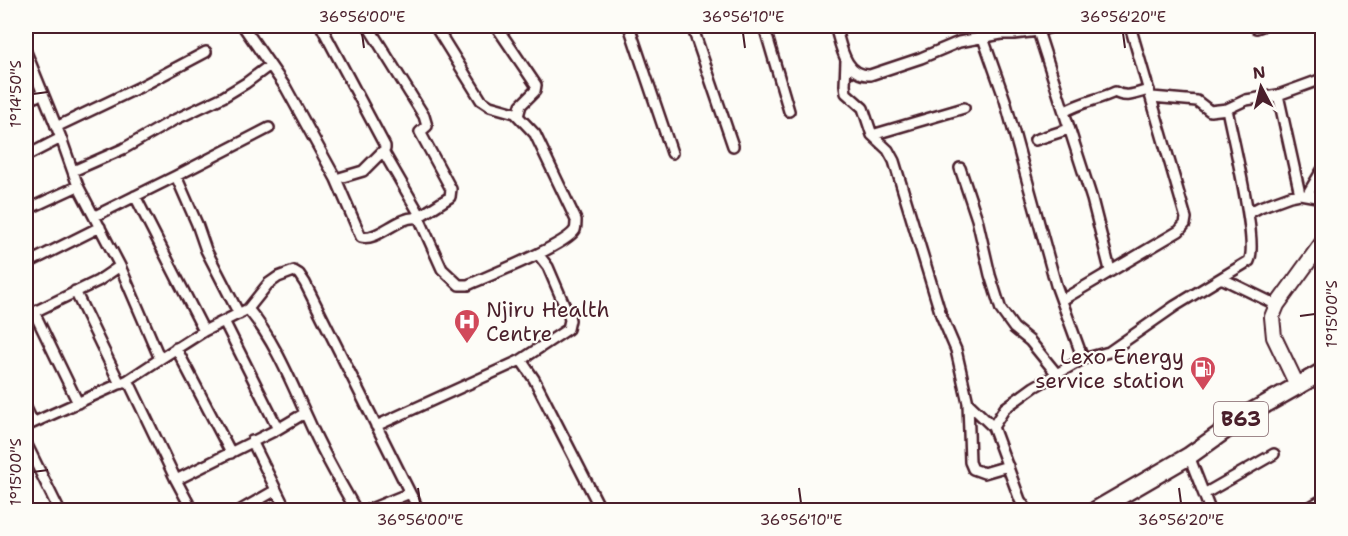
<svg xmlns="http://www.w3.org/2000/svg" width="1348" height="536" viewBox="0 0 1348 536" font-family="'Shantell Sans',sans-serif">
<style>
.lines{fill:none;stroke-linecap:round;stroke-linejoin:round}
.street-casing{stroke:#4a1f2b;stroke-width:14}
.secondary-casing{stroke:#4a1f2b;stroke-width:18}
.highway-casing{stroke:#4a1f2b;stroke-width:21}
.street{stroke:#fdfcf7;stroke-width:9}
.secondary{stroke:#fdfcf7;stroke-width:14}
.highway{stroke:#fdfcf7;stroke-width:16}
.ticks{fill:none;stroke:#4a1f2b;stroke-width:2}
.labels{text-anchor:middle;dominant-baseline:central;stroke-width:4.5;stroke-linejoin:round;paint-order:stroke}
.shield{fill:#fdfcf7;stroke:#806168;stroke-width:1.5}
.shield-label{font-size:20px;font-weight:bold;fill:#4a1f2b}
.poi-label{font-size:21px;fill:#4a1f2b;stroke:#fdfcf7;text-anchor:start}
.neatline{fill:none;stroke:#4a1f2b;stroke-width:2}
.ticks-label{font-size:15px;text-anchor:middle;fill:#4a1f2b}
</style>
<rect width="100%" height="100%" fill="#fdfcf7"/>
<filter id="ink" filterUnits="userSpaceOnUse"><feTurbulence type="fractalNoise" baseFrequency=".0167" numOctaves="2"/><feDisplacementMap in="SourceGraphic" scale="12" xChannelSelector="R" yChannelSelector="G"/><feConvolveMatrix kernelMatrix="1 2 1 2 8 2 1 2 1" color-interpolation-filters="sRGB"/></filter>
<g filter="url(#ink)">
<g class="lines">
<defs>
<path id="street" d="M243 26 286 88 336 179 361 237C377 242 399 215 417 218L420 220 442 269 459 285H468C488 276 565 246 575 230 576 227 576 224 576 220L535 134 515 113 490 106 481 100 435 26
M321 26 385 146V149L363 171 336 179
M368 26 424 116 427 126 420 132 451 189 450 197 417 218
M496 26 536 85 535 91 521 105 518 116
M629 26 672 153
M692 26 733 146
M764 26 789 111
M835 26C841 44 844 76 870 75L921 58 959 42 1001 34H1014L1038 31 1092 199 1110 270
M1037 26 1038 31 1054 26
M1256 28 1262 26
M983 38 1005 100 1056 285 1083 359
M26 52 61 138 78 186 120 266 160 359 128 380 176 480
M846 60 845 85 846 93 863 108 872 135 888 150 894 161 941 315 956 350 968 403 993 427 1005 408 1034 387 1083 359 1109 352 1175 306 1249 261C1259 243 1232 136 1227 109
M1278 95 1300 194
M1152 97 1197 101 1210 111 1227 109 1246 100 1278 95 1322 79
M26 102 42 93
M1064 112C1080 102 1098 100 1115 92 1126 99 1137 93 1149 90
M56 127 140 87 206 52
M872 135 964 108
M1035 140 1069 129
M383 151 420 215
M26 156 61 138
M960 168 977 219 990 275 1001 310 1014 328 1030 341 1056 373
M73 171 123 149 172 121 223 97 246 83 270 65
M176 176 197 224 206 250 239 314
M1307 195 1322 170
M135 196 204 331
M26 210 78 186
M1249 213 1260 207 1290 196 1300 194 1317 197 1322 203
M95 216 176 176 269 128
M538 254 548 267 569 316 570 320 568 329 521 360 534 379 601 510
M26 264 100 227
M1221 278 1277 305
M75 291 120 384
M1062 300 1179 231 1185 224 1186 218 1130 26
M248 309C275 341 291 382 308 419 322 451 339 481 356 510
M34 312 78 403
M26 316 98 281 120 266
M224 321 278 429
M176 348 231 453
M160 359 204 331 248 309 268 284 278 277 294 271 299 274 305 283 410 493 368 510
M968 403 970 462 973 469 984 473 1008 466
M26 408 33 423
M26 426 128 380
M376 426 521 360
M993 427 1020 500 1027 510
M252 441 286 510
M26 443 59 510
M1189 456 1210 510
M410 493 419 510
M1204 494 1274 454
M192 510 176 480 278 429 305 413
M241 510 276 490
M1305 510 1322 500"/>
<path id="secondary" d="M1298 387 1274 337 1272 317 1277 305 1322 243"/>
<path id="highway" d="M1096 510 1189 456 1248 414 1322 372"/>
</defs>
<!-- street casing -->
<use href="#street" class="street-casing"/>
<!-- secondary casing -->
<use href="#secondary" class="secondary-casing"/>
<!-- highway casing -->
<use href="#highway" class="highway-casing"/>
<!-- street -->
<use href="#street" class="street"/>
<!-- secondary -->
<use href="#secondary" class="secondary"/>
<!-- highway -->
<use href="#highway" class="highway"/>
</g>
</g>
<!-- ticks -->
<path class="ticks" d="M362 33 364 48M743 33 745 48M1123 33 1125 48M33 94 48 92M1300 316 1315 314M33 472 48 470M418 488 420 503M799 488 801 503M1179 488 1181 503"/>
<!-- icons -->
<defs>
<symbol id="hospital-pin" viewBox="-11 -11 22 30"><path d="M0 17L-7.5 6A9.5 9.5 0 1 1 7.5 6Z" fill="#d1495b" stroke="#fdfcf7"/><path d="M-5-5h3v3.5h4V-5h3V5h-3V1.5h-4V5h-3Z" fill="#fff"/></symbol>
<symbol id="fuel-pin" viewBox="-11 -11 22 30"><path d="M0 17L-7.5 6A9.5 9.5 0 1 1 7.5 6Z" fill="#d1495b" stroke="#fdfcf7"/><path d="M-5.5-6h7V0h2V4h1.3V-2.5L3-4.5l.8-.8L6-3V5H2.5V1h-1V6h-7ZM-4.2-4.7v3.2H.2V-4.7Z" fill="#fff"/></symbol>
</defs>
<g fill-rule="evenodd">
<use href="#hospital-pin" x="452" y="307" width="30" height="40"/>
<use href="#fuel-pin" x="1188" y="354" width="30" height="40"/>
</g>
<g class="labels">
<!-- shield labels -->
<rect class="shield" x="1214" y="402" width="54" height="34" rx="4.5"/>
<g class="shield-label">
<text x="1241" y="419">B63</text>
</g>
<!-- poi labels -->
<g class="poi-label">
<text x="486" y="310">Njiru Health<tspan x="486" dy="24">Centre</tspan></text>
<text x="1184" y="357" text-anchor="end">Lexo Energy<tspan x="1184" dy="24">service station</tspan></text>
</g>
</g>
<!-- margin -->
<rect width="1348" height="536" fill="none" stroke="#fdfcf7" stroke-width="66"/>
<!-- north arrow -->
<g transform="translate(1261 87) rotate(353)" stroke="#fdfcf7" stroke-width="4.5" paint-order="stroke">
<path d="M0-4.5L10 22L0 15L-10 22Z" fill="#4a1f2b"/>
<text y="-9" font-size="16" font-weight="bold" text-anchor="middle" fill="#4a1f2b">N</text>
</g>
<rect x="33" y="33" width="1282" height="470" class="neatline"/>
<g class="ticks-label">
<text x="362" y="22">36°56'00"E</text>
<text x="743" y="22">36°56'10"E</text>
<text x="1123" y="22">36°56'20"E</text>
<text transform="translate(16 94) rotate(-90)" y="5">1°14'50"S</text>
<text transform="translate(1332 314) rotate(-90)" y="5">1°15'00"S</text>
<text transform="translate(16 472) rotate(-90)" y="5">1°15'00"S</text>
<text x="420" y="525">36°56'00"E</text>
<text x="801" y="525">36°56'10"E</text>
<text x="1181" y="525">36°56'20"E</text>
</g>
</svg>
